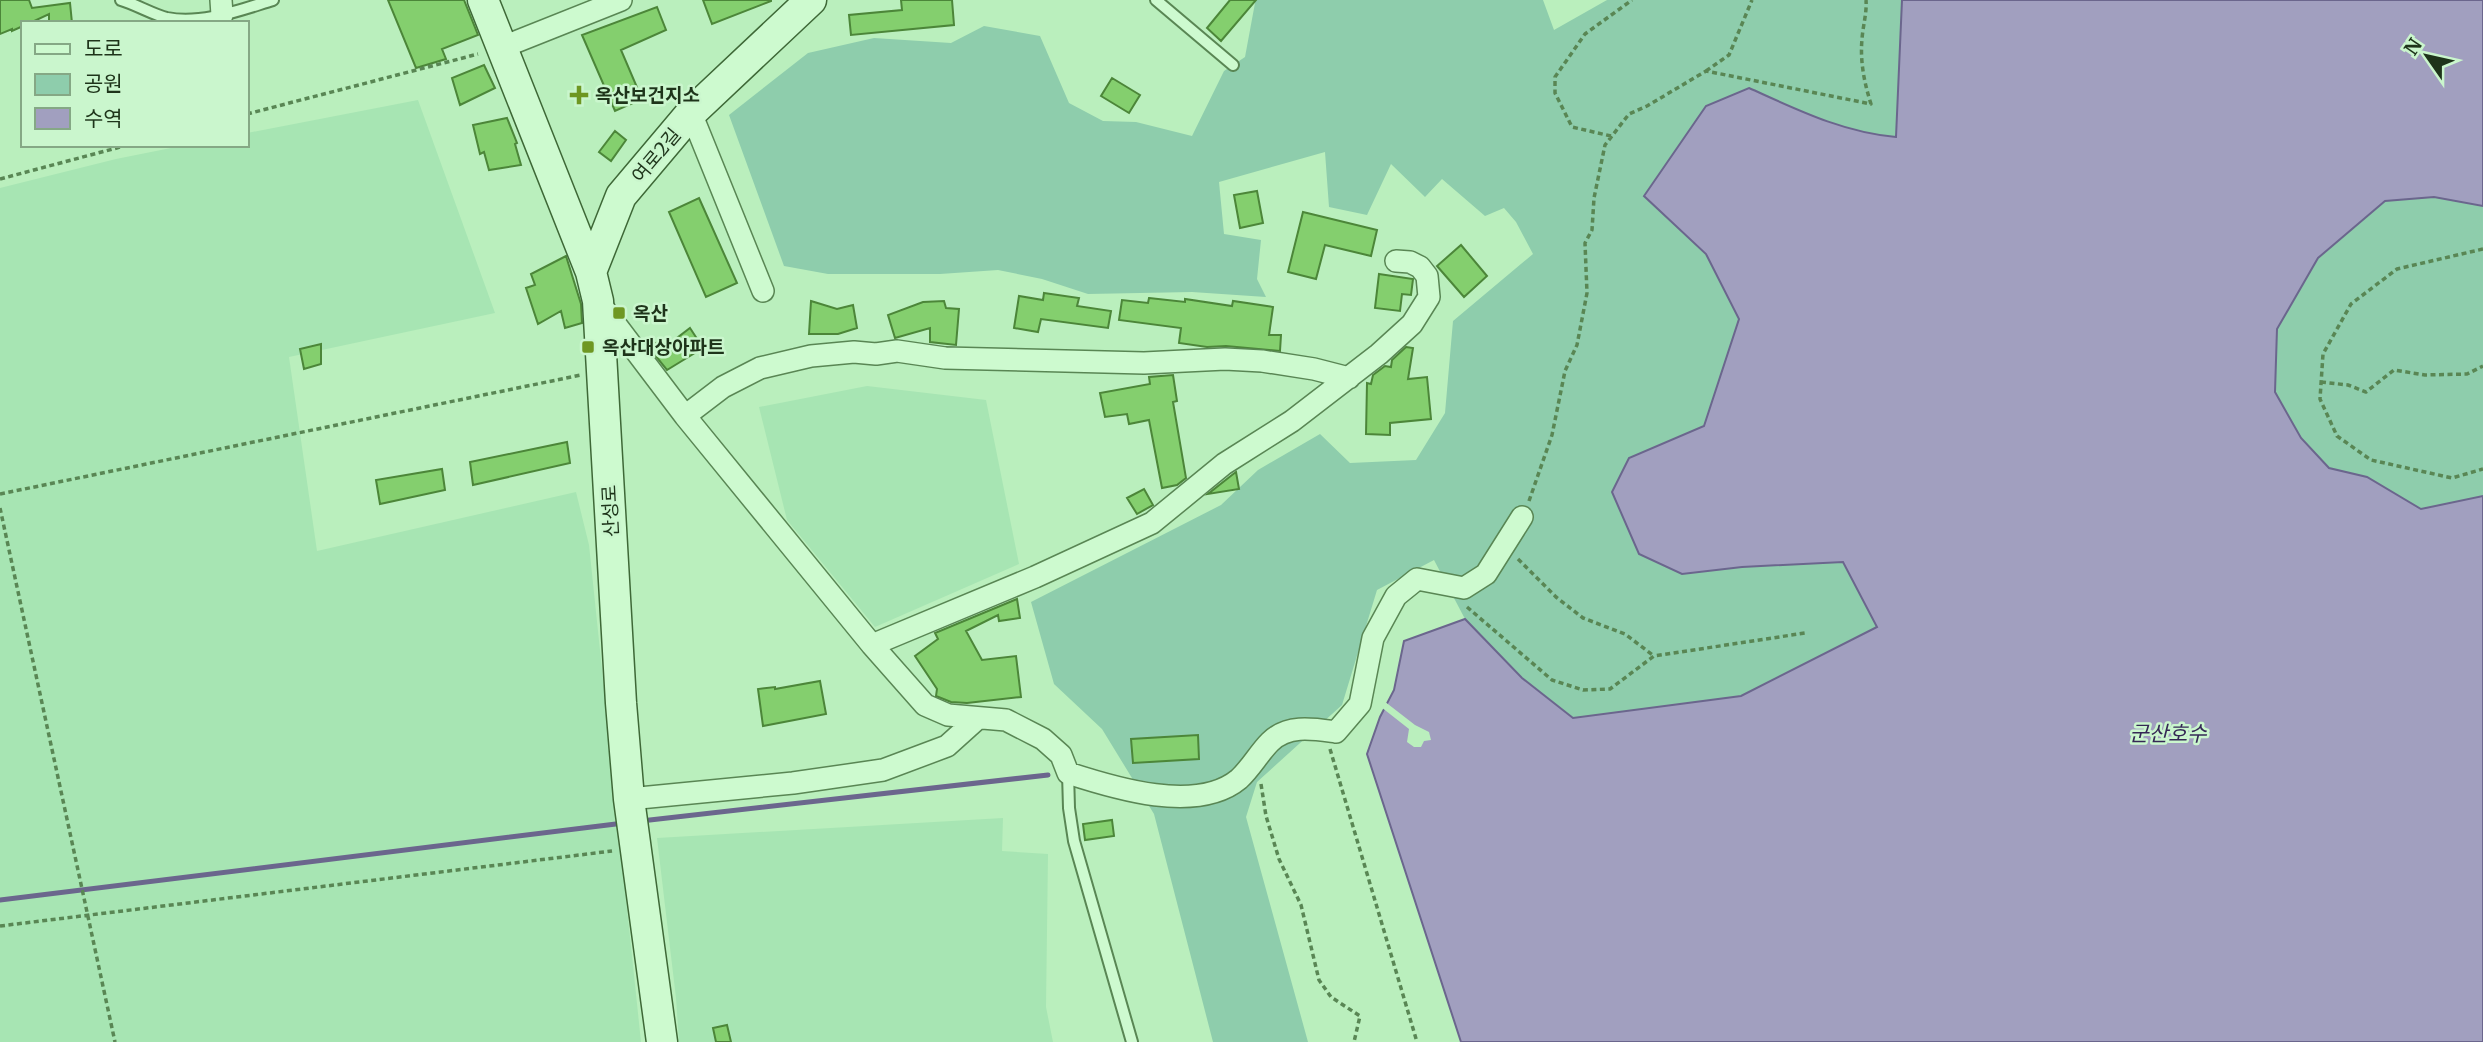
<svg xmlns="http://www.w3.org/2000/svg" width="2483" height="1042" viewBox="0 0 2483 1042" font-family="Merriweather,'Noto Sans KR',serif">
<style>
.farmland{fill:#a7e5b3}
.green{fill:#8ecdac}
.water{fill:#a19fbf;stroke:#6b668d;stroke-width:2}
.pier{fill:#baefbd}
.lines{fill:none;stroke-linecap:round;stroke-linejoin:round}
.stream{stroke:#6b668d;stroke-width:5}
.building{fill:#84cf6e;stroke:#4c8639;stroke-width:2}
.lane-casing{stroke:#598654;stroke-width:14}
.street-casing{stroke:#598654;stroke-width:24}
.secondary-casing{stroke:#3e6837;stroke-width:33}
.path{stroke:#598654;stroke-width:3.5;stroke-dasharray:5 3.5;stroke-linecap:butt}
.lane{stroke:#cdfacf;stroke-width:10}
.street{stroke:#cdfacf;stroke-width:21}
.secondary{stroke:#cdfacf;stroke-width:30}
.poi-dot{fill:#6e9722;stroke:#caf6cd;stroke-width:2.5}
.labels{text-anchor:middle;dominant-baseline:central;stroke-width:5;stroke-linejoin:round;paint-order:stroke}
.poi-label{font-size:19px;font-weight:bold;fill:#1e341a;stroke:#caf6cd;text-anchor:start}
.street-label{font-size:19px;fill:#1e341a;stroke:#caf6cd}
.water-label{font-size:21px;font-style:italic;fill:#352855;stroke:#caf6cd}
</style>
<rect width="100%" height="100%" fill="#baefbd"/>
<!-- farmland -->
<path class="farmland" d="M418 100 495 313 289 357 317 551 576 492 589 545 641 1042H0V188L116 159 186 145H247V133Z
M867 386 986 400 1019 564 875 627 787 520 759 407Z
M1003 818 1002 851 1048 854 1046 1007 1053 1042H679L676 998 657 838Z"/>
<!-- green -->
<path class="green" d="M1252 0H1543L1554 30 1607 0H1902L1897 137C1842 132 1798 110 1748 88L1645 196 1706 254 1739 319 1704 426 1629 458 1612 492 1639 554 1682 574 1742 567 1843 562 1878 627 1741 696 1573 718 1522 678 1465 619 1434 560 1377 590 1342 705 1257 782 1246 817 1308 1042H1213L1154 814 1102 729 1054 684 1031 602 1221 505 1258 470 1320 434 1350 463 1416 460 1445 413 1453 321 1533 254 1516 222 1504 208 1485 216 1442 179 1425 197 1391 164 1367 215 1329 207 1325 152 1219 182 1224 234 1261 240 1257 279 1266 297 1192 292 1088 294 1042 279 998 270 940 274H828L784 266 729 115 808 53 874 38 951 43 984 26 1040 36 1069 103 1103 121 1136 122 1192 136 1224 71 1245 57 1255 3Z
M2434 197 2483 206V496L2421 509 2367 477 2329 468 2301 438 2275 392 2277 329 2318 258 2385 201Z"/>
<!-- water -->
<path class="water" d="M1902 0H2483V206L2434 197 2385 201 2318 258 2277 329 2275 392 2301 438 2329 468 2367 477 2421 509 2483 496V1042H1461L1367 754 1380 717 1394 690 1404 641 1465 619 1522 678 1573 718 1741 696 1877 627 1843 562 1742 567 1682 574 1639 554 1612 492 1629 458 1704 426 1739 319 1706 254 1644 196 1706 106 1749 88C1798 110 1842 132 1896 137Z"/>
<!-- pier -->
<path class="pier" d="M1384 701 1415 725 1429 732 1431 740 1424 741 1421 747H1414L1407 742 1409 729 1381 707Z"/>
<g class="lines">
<!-- stream -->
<path class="stream" d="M641 821 1048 775
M0 900 624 823"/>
</g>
<!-- building -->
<path class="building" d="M0 0H29L32 8 70 3 72 23H49V14L30 23H23V26L12 31V29L0 34Z
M388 0H464L478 35 442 49 446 59 416 68Z
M703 0H771V1L712 24Z
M901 0H952L954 25 851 35 849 15 902 10Z
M1230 0H1256L1221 41 1207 28Z
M657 7 666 30 621 50 642 99 615 111 582 35Z
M484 65 495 88 460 105 452 78Z
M1112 78 1140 95 1129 113 1101 96Z
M507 118 517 143 515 144 521 165 489 170 484 152 480 154 473 125Z
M615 131 626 140 611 161 599 152Z
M1257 191 1263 223 1240 228 1234 195Z
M699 198 737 283 706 297 669 212Z
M1303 212 1377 230 1371 256 1325 245 1316 279 1288 272Z
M1461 245 1487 276 1464 297 1437 266Z
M566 256 581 304 582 323 565 328 561 311 538 324 526 288 535 285 531 274Z
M1379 274 1413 279 1411 295 1402 294 1400 311 1375 308Z
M1044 293 1079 298 1077 306 1111 311 1108 328 1041 319 1038 332 1014 328 1019 296 1043 300Z
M1149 298 1185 302V299L1232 306 1233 301 1273 307 1269 335H1281L1280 351 1226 346 1207 347 1179 343 1181 328 1119 320 1122 300 1148 303Z
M811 301 837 309 853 305 857 328 838 334H809Z
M944 301 946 308 959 309 956 345 930 342V328L895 338 888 315 923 302Z
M690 328 703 348 667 370 650 349 656 343 661 350Z
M321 344V364L304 369 300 349Z
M1406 347 1413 348 1408 379 1427 377 1431 419 1390 423V435L1366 434 1367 383 1371 384 1373 375 1385 366 1391 367 1392 360Z
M1173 375 1177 401 1173 402 1186 478 1177 485 1162 488 1149 420 1129 424 1127 414 1105 417 1100 393 1150 384 1149 377Z
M567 442 570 463 473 485 470 462Z
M442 469 445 490 380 504 376 480Z
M1236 472 1239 489 1208 494 1232 475Z
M1144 489 1153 505 1137 514 1127 498Z
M1017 599 1020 618 999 621 998 615 966 631 982 660 1016 656 1021 697 967 703 951 702 936 696 937 689 915 656 938 639 935 633Z
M820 681 826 714 763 726 758 689 775 687V689Z
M1198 735 1199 759 1133 763 1131 739Z
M1112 820 1114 836 1085 840 1083 824Z
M727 1025 731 1042H716L713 1028Z"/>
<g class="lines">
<defs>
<path id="lane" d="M121 0C135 4 154 15 167 18 201 25 240 10 273 0
M1156 0 1233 65
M1068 773 1069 808 1074 841 1132 1042"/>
<path id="street" d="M221 0 222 15
M503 47 621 0
M691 113 763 291
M598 301 685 416 872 645 925 705 948 715 1006 720 1043 739 1061 755 1068 773C1114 788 1197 814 1239 779 1251 768 1259 753 1270 742 1288 724 1314 729 1336 732L1360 704 1373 638 1396 596 1417 579 1464 588 1486 574 1522 517
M685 416 723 387 760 368 811 356 854 352 876 354 897 351 945 358 1144 363 1225 359 1262 361 1314 369 1349 378
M872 645 1035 577 1152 523 1224 464 1292 421 1379 354 1412 324 1429 297 1427 276 1420 267 1410 262 1396 261
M629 799 793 783 883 770 947 746 977 719"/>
<path id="secondary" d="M483 0 591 272 598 301 621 703 629 799 662 1042
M591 272 621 196 691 113 811 0"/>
</defs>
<!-- lane casing -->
<use href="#lane" class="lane-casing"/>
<!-- street casing -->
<use href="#street" class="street-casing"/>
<!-- secondary casing -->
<use href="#secondary" class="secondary-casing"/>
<!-- path -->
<path class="path" d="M1706 71 1729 55 1752 0
M247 114 478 54
M1611 136 1572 127 1555 93V77L1585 34 1632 0
M0 179 128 145
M2483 249 2397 269 2351 304 2323 354 2320 399 2337 436 2371 460 2452 478 2483 469
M2321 382 2348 385 2366 392 2394 370 2425 375 2467 374 2483 366
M0 494 581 375
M1529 501 1552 435 1565 371 1577 345 1587 293 1585 243 1592 230 1594 198 1605 145 1629 114 1647 106 1706 71 1871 104C1864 82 1860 61 1862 39 1863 25 1867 13 1866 0
M0 508 115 1042
M1518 559 1556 597 1583 618 1625 634 1654 656
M1467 607 1552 680 1583 690 1610 689 1654 656 1805 633
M1330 749 1417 1042
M1261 784 1266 816 1279 859 1301 905 1319 980 1331 997 1360 1016 1354 1042
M0 926 612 851"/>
<!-- lane -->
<use href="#lane" class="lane"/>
<!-- street -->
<use href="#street" class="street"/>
<!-- secondary -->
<use href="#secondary" class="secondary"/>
</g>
<!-- markers -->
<g class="poi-dot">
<path d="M575.5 84.5h7v7h7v7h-7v7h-7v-7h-7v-7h7z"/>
<rect x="612" y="306" width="14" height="14" rx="3.5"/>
<rect x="581" y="340" width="14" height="14" rx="3.5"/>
</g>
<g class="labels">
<!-- poi labels -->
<g class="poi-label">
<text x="595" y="95">옥산보건지소</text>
<text x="633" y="313">옥산</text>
<text x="602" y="347">옥산대상아파트</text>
</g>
<!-- street labels -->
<g class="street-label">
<text transform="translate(656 155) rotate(-50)">여로2길</text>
<text transform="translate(610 511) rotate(-93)">산성로</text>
</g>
<!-- water labels -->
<g class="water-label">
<text x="2168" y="733">군산호수</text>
</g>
</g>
<!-- legend -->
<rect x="21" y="21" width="228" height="126" fill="#caf6cd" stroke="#85a885" stroke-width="2"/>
<rect x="35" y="44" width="35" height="10" fill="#cdfacf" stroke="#85a885" stroke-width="2"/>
<text x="84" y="56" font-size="21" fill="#1e341a">도로</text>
<rect x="35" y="74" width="35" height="21" fill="#8ecdac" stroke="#85a885" stroke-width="2"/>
<text x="84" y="91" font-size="21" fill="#1e341a">공원</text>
<rect x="35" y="108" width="35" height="21" fill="#a19fbf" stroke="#85a885" stroke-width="2"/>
<text x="84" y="126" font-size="21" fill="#1e341a">수역</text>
<!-- north arrow -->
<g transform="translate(2427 56) rotate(304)" stroke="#caf6cd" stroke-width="5" paint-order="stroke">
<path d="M0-5L12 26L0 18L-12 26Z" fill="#1e341a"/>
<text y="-10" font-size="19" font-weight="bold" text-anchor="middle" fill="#1e341a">N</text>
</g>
</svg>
